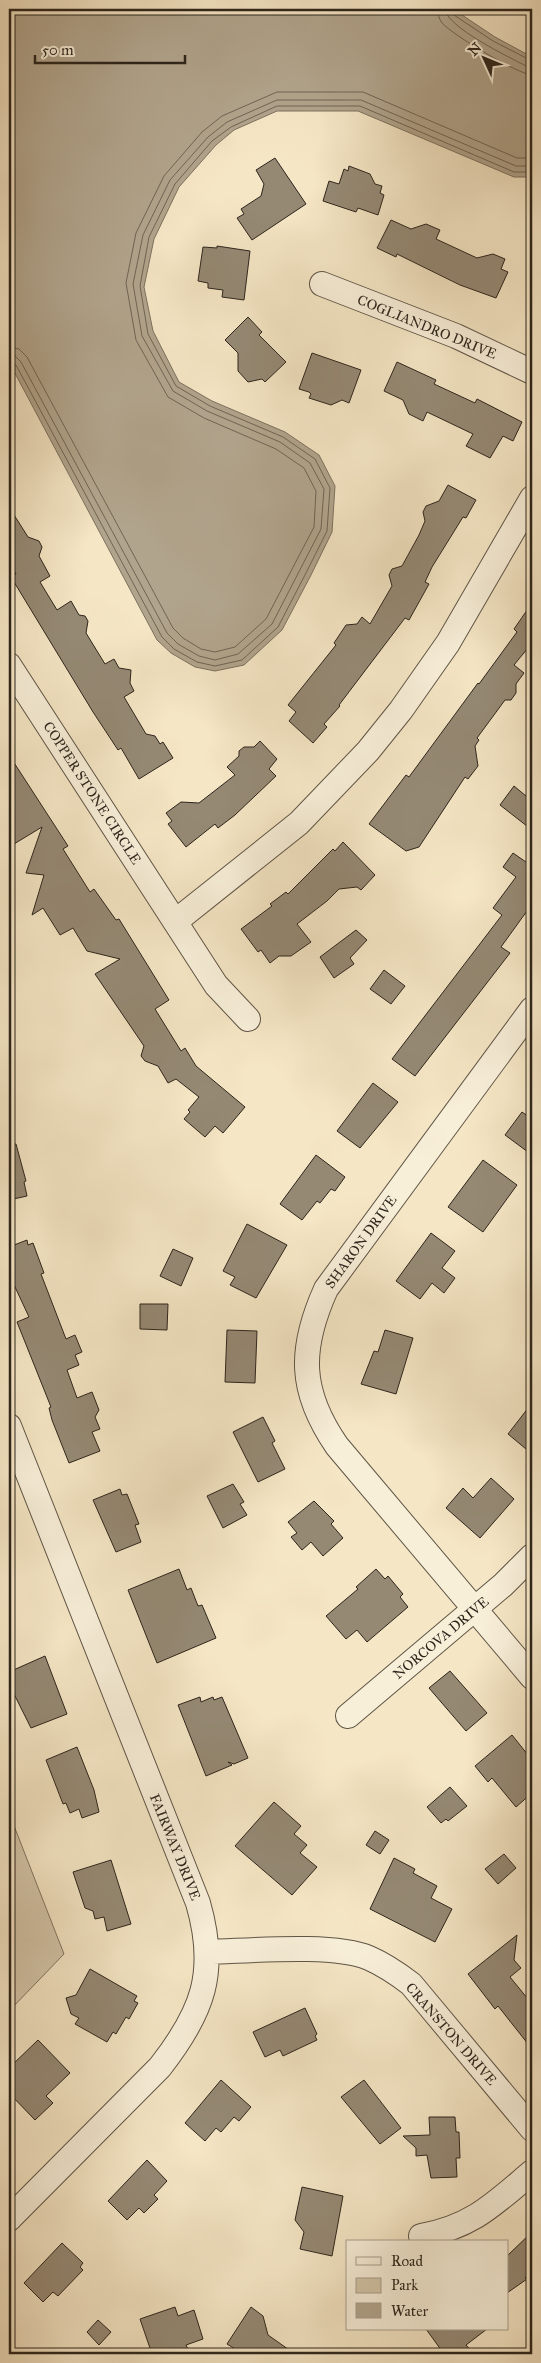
<svg xmlns="http://www.w3.org/2000/svg" width="541" height="2363" viewBox="0 0 541 2363" font-family="'IM FELL Great Primer',serif">
<style>
.green{fill:#d3c5a8;stroke:#807562}
.water{fill:#b1a48c;stroke:#7c715f}
.lines{fill:none;stroke-linecap:round;stroke-linejoin:round}
.shore{stroke:#6f6454;stroke-width:1}
.building{fill:#958974;stroke:#2d251c}
.street-casing{stroke:#5f5546;stroke-width:26}
.street{stroke:#f8efd9;stroke-width:24}
.labels{text-anchor:middle;dominant-baseline:central;stroke-width:4;stroke-linejoin:round;paint-order:stroke}
.street-label{font-size:14px;fill:#2d251c;stroke:#f8efd9}
</style>
<rect width="100%" height="100%" fill="#f5e6c5"/>
<filter id="stains"><feTurbulence type="fractalNoise" baseFrequency=".004" numOctaves="4"/><feColorMatrix values="0 0 0 0 .2 0 0 0 0 .09 0 0 0 0 .02 0 0 0 .5 -.17"/></filter>
<radialGradient id="worn" r=".72"><stop offset=".6" stop-color="#630" stop-opacity="0"/><stop offset="1" stop-color="#630" stop-opacity=".3"/></radialGradient>
<!-- green -->
<path class="green" d="M9 1813 64 1954 9 2011Z"/>
<!-- water -->
<path class="water" d="M13 9H453L495 37 532 57V177H514L358 111H277L234 130 216 145 179 187 154 239 144 287 153 331 179 382 212 401 285 432 319 455 335 486 332 532 311 575 282 630 244 665 215 671 195 667 171 653 157 640 9 362V14Z"/>
<g class="lines">
<!-- shore -->
<path class="shore" d="M437 9C438 14 439 19 442 23 453 35 517 74 532 75
M445 9C446 27 509 57 526 66L532 67
M451 9 454 15 493 41 532 61
M9 347 19 349 27 357 173 628 183 638 201 649 215 652 235 647 266 619 314 527 316 491 304 468 276 449 204 418 168 397 136 340 126 283 136 233 164 176 202 132 222 116 277 92H363L517 158H532
M9 355 15 356 21 362 167 633 178 644 199 656 215 660 238 654 272 624 321 529 324 489 310 463 280 442 207 411 173 391 142 336 133 284 143 235 170 180 208 137 227 122 277 100H361L516 166H532
M9 361 16 365 162 637 174 649 197 662 215 666 242 660 278 627 306 573 327 531 330 488 315 459 283 437 210 406 176 386 148 334 140 286 149 237 175 184 212 141 231 127 277 106H360L514 172H532"/>
</g>
<!-- building -->
<path class="building" d="M275 158 306 204 252 240 237 218 244 214 241 209 261 196 264 184 256 170Z
M349 166 370 174 375 184 382 186 380 193 384 195 378 215 358 208 356 212 323 201 329 181 339 184 344 169 348 171Z
M391 220 411 229 426 224 440 230 436 239 477 258 493 254 505 259 501 269 508 272 496 298 460 285 397 254 396 257 377 248Z
M217 246 250 251 244 300 222 297 223 290 208 288V283L198 281 203 247 217 248Z
M248 317 262 332 259 335 286 362 265 382 262 379 248 382 238 371V353L225 340Z
M312 353 361 370 349 403 342 400 331 405 309 398 311 394 309 392 299 389Z
M397 362 436 380 434 384 475 403 477 399 522 422 513 441 503 436 490 458 466 446 473 434 427 412 423 421 409 414 403 400 384 391Z
M448 485 476 500 466 518 463 517 432 567 425 582 429 584 409 620 405 618 339 705 340 706 324 724 327 727 313 743 289 721 296 712 288 705 336 645 334 643 346 625 357 624 362 617 370 624 392 586 389 575 392 569 402 566 419 535 425 521 423 512 426 506 439 501Z
M9 507 28 537 39 541 42 547 39 556 50 576 40 582 57 610 71 601 79 615 85 616 88 621 86 633 105 664 114 659 119 668 131 670 130 683 134 691 124 697 146 734 155 736 160 744 163 742 173 758 139 779 121 748 118 750 93 712 11 577 16 574 9 562Z
M532 603V643L514 665 524 673 516 684V693L511 700H505L477 738 479 740 475 746 478 766 468 779 465 777 419 847 406 851 369 824 406 775 409 777 478 683 479 684 517 632 514 629Z
M260 741 277 759 269 769 276 776 235 815 218 828 215 824 186 847 168 824 172 821 166 813 181 802 199 803 235 775 227 767 239 756V751L244 747H254Z
M9 755 68 846 63 849 90 892 94 889 116 920 119 919 169 1000 155 1009 181 1051 185 1048 196 1066 245 1107 223 1133 215 1126 205 1137 184 1119 190 1112 188 1110 199 1097 176 1079 168 1083 158 1066 145 1061 141 1056 144 1046 95 974 120 959 87 951 73 928 60 935 43 908 32 915 44 875 26 873 42 827 9 847Z
M514 786 532 801V830L500 805Z
M343 842 375 875 361 890 357 887 339 889 327 901 297 924 311 942 291 956H279L270 963 261 950 258 952 241 929 272 906 270 904 286 892 288 894 333 849 335 851Z
M513 853 526 862 532 854V904L501 947 510 953 415 1076 392 1059 502 915 493 908 516 877 503 867Z
M356 930 367 940 350 958 354 964 334 978 320 957Z
M384 970 405 986 391 1004 370 989Z
M373 1083 398 1102 360 1148 337 1131Z
M522 1112 532 1119V1155L505 1135Z
M16 1144 26 1181 24 1182 27 1196 9 1200V1145Z
M316 1155 345 1177 335 1191 331 1189 320 1203 317 1201 302 1220 280 1204Z
M483 1160 517 1185 483 1232 448 1207Z
M247 1224 287 1245 256 1298 230 1285 235 1277 223 1271Z
M431 1233 455 1251 442 1268 455 1278 444 1293 432 1283 420 1299 396 1281Z
M27 1240 28 1245 33 1243 44 1273 41 1274 66 1339 75 1335 82 1352 75 1355 79 1365 67 1370 77 1398 92 1392 99 1410 95 1417 100 1429 92 1432 100 1451 69 1463 52 1420 49 1408 51 1407 17 1322 29 1317 9 1274V1247Z
M173 1249 193 1258 181 1286 160 1276Z
M140 1304H168L167 1330 140 1329Z
M227 1330 257 1331 255 1383 225 1382Z
M385 1330 413 1338 396 1394 361 1384 374 1351 378 1352Z
M532 1403V1454L508 1434Z
M263 1417 275 1441 272 1443 285 1469 258 1482 233 1432Z
M491 1478 514 1499 480 1538 446 1508 463 1488 473 1498Z
M233 1484 244 1502 240 1504 247 1515 223 1528 207 1496Z
M120 1489 122 1495 127 1494 139 1524 135 1525 141 1542 116 1552 93 1500Z
M314 1501 334 1521 331 1524 343 1538 323 1556 311 1542 302 1550 291 1537 297 1533 288 1522Z
M179 1569 187 1590 191 1588 198 1606 202 1605 216 1638 157 1663 128 1590Z
M376 1569 385 1579 388 1576 403 1594 400 1597 408 1607 367 1642 357 1630 346 1639 326 1616 358 1589 356 1587Z
M45 1656 67 1714 31 1728 9 1684V1672Z
M450 1671 487 1713 466 1731 429 1688Z
M200 1697 201 1702 213 1697 214 1700 222 1697 248 1758 234 1764 228 1762 232 1765 206 1776 178 1705Z
M512 1735 532 1760V1793L516 1807 492 1778 488 1782 475 1766Z
M77 1747 94 1790 99 1812 82 1818 79 1809 70 1813 66 1803 63 1804 46 1760Z
M450 1787 467 1806 448 1821 446 1819 441 1823 427 1807Z
M274 1802 301 1826 294 1834 307 1845 300 1853 317 1867 292 1895 235 1846Z
M375 1831 389 1840 380 1854 366 1845Z
M504 1854 516 1868 498 1884 485 1869Z
M394 1858 415 1869 413 1873 437 1886 431 1898 452 1909 435 1942 370 1909Z
M111 1860 131 1924 107 1931 104 1917 95 1919 93 1911 85 1908 73 1872Z
M517 1935 514 1960 521 1968 510 1977 532 2004V2049L498 2006 495 2009 468 1974Z
M90 1969 137 1996 134 2001 138 2003 129 2019 126 2017 116 2034 113 2032 107 2042 75 2024 79 2018 71 2014 66 1998 76 1995Z
M305 2008 317 2034 315 2036 317 2040 283 2056 280 2050 265 2057 253 2032Z
M38 2040 70 2073 46 2096 53 2103 35 2120 9 2093V2068Z
M221 2080 251 2107 239 2121 234 2117 221 2132 216 2128 205 2141 185 2123Z
M364 2080 401 2128 380 2144 341 2097Z
M429 2117H455L456 2132H459L460 2158H456L457 2177 431 2178 427 2155 416 2156V2148L403 2136 430 2135Z
M147 2160 167 2181 154 2195 158 2199 144 2213 139 2208 127 2220 108 2201Z
M302 2187 343 2196 332 2256 300 2249 304 2232 295 2220Z
M532 2232V2272L525 2278 527 2279 507 2293V2256Z
M62 2243 83 2263 80 2267 83 2270 58 2296 53 2292 43 2302 24 2283Z
M175 2307 178 2316 194 2310 203 2339 186 2345 188 2349 172 2354H152L140 2319Z
M251 2307 263 2316 268 2335 295 2354H243L227 2344Z
M98 2320 111 2332 99 2345 87 2332Z
M426 2329H487L466 2345 474 2354H444Z"/>
<g class="lines">
<defs>
<path id="street" d="M322 284 456 336 532 372
M9 665 216 985 248 1019
M176 921 299 823 368 751 401 710 448 643 532 498
M532 1009 326 1289C299 1349 299 1391 337 1446L532 1677
M9 1426 198 1903C218 1972 203 2012 160 2067L9 2219
M348 1716 503 1585 532 1556
M208 1952C249 1951 333 1943 369 1958 385 1965 398 1974 411 1984L532 2129
M421 2236C472 2227 494 2204 532 2172"/>
</defs>
<!-- street casing -->
<use href="#street" class="street-casing"/>
<!-- street -->
<use href="#street" class="street"/>
</g>
<g class="labels">
<!-- street labels -->
<g class="street-label">
<text transform="translate(427 327) rotate(22)">COGLIANDRO DRIVE</text>
<text transform="translate(92 793) rotate(57)">COPPER STONE CIRCLE</text>
<text transform="translate(361 1242) rotate(-54)">SHARON DRIVE</text>
<text transform="translate(441 1638) rotate(-40)">NORCOVA DRIVE</text>
<text transform="translate(175 1847) rotate(68)">FAIRWAY DRIVE</text>
<text transform="translate(451 2034) rotate(49)">CRANSTON DRIVE</text>
</g>
</g>
<!-- margin -->
<rect width="541" height="2363" fill="none" stroke="#f5e6c5" stroke-width="30"/>
<rect x="10" y="10" width="521" height="2343" fill="none" stroke="#2d251c" stroke-width="2.5"/>
<rect x="15" y="15" width="511" height="2333" fill="none" stroke="#2d251c"/>
<!-- legend -->
<rect x="346" y="2240" width="162" height="90" fill="#f8efd9" stroke="#a79e8d"/>
<rect x="356" y="2257" width="25" height="8" fill="#f8efd9" stroke="#a79e8d"/>
<text x="391" y="2266" font-size="15" fill="#2d251c">Road</text>
<rect x="356" y="2278" width="25" height="15" fill="#d3c5a8" stroke="#a79e8d"/>
<text x="391" y="2290" font-size="15" fill="#2d251c">Park</text>
<rect x="356" y="2303" width="25" height="15" fill="#b1a48c" stroke="#a79e8d"/>
<text x="391" y="2316" font-size="15" fill="#2d251c">Water</text>
<!-- north arrow -->
<g transform="translate(484 58) rotate(314)" stroke="#f8efd9" stroke-width="4" paint-order="stroke">
<path d="M0-4L9 19L0 12L-9 19Z" fill="#2d251c"/>
<text y="-8" font-size="14" font-weight="bold" text-anchor="middle" fill="#2d251c">N</text>
</g>
<!-- scale -->
<path d="M35 55v8h150v-8" fill="none" stroke="#2d251c" stroke-width="2.5"/>
<text x="42" y="55" font-size="15" fill="#2d251c" stroke="#f8efd9" stroke-width="4" paint-order="stroke">50 m</text>
<rect width="100%" height="100%" filter="url(#stains)"/>
<rect width="100%" height="100%" fill="url(#worn)"/>
</svg>
